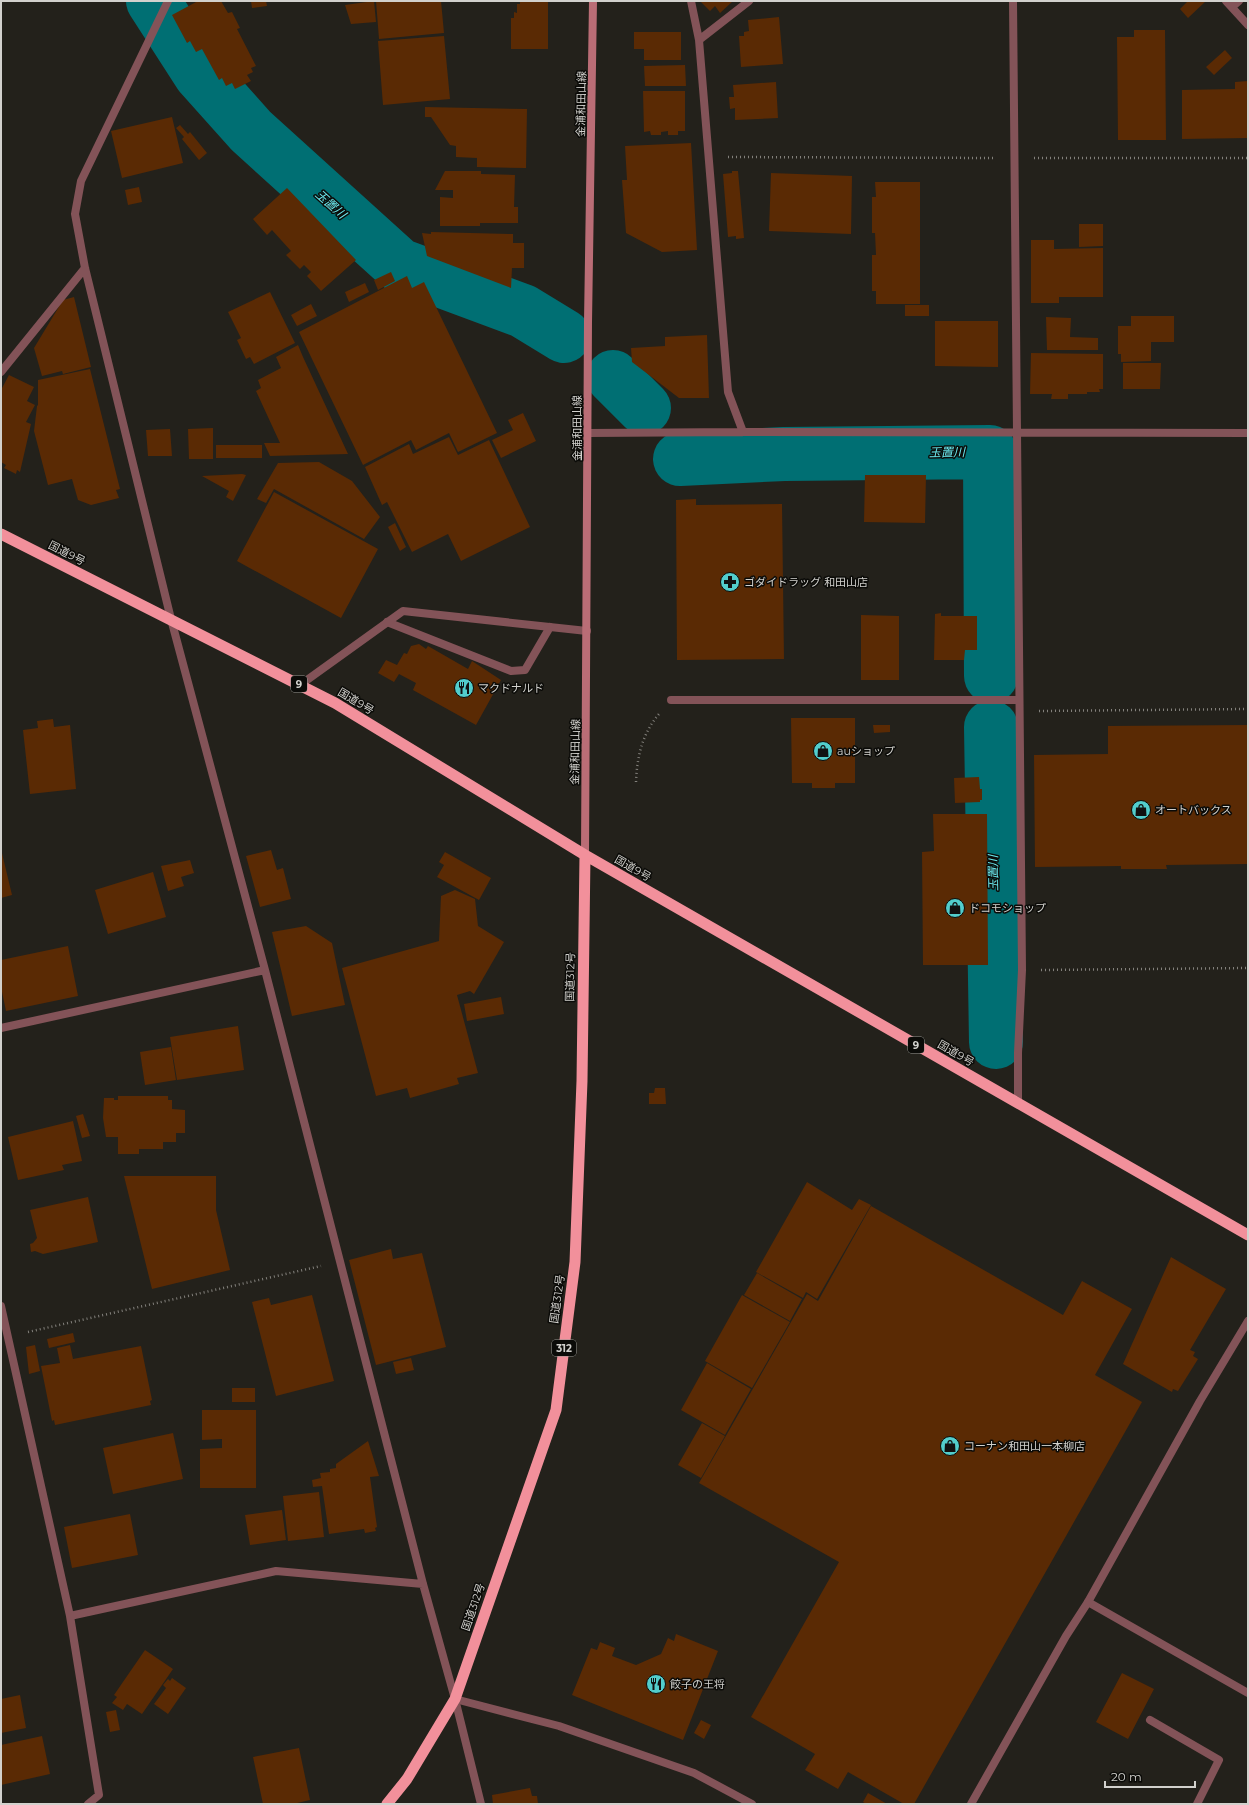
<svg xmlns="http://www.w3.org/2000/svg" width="1249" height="1805" viewBox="0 0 1249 1805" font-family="Montserrat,'Noto Sans JP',sans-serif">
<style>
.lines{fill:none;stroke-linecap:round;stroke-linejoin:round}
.river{stroke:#006f73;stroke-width:54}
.building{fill:#5a2a04}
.path{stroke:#83817c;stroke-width:2.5;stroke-dasharray:1 3;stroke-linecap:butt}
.service{stroke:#835358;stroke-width:8}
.minor{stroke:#835358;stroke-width:8}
.tertiary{stroke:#835358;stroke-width:8}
.secondary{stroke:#ba6d76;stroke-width:8}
.trunk{stroke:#f2909b;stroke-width:11}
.labels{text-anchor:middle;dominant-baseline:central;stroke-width:3;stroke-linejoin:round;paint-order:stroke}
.shield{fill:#0b0b08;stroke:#969692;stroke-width:1}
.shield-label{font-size:10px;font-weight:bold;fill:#d2d1cd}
.street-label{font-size:11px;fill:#d2d1cd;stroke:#0b0b08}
.poi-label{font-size:11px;fill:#d2d1cd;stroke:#0b0b08;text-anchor:start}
.water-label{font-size:12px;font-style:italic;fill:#6cedf3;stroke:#0b0b08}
</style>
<rect width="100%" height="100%" fill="#23211b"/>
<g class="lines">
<!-- river -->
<path class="river" d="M153 1 200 74 251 131 399 265 523 311 564 336
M613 377 644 408
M680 459 784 454 990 452 991 676
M991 727 996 1042"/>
</g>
<!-- building -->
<path class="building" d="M198 1H221L228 13 232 12 240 28 237 29 256 66 251 68 253 72 247 75 251 81 235 89 232 83 226 86 222 78 219 80 202 49 196 52 190 41 187 43 172 15Z
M251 1H266L267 6 252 8Z
M374 1 376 22 351 24 345 5Z
M376 1H441L444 33 379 39Z
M520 1H548V49H511V18H514V12L517 13V4H520Z
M700 1H733L720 13 715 6 710 11Z
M1188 1H1206L1188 18 1180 9Z
M779 17 783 64 741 67 739 36H744V32L749 31 748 20Z
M1134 30H1165L1166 140H1118L1117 37H1134Z
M634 32H681V60H644V49H634Z
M444 36 450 99 383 105 378 41Z
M1225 50 1232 58 1214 75 1206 67Z
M685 65 686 86H645L644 66Z
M1248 81V138L1182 139V90L1235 89V82Z
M776 82 778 118 735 120V108L730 109 729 97H734L733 85Z
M643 91H685V131H678V135H668V131L661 132V135H651L650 131 644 132Z
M425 107 527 109 526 168 477 167V158L456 157V146L450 145 431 117H425Z
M172 117 183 163 122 178 111 131Z
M180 125 188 134 190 132 207 153 199 160 182 139 184 137 176 128Z
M691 143 697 250 662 252 626 233 622 180H627L625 146Z
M445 171H481V174L515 175 514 207H518V223H480V226H440V197L453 198V190H435Z
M732 171H738L744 238 736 239V236L728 237 723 174 732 173Z
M771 173 852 176 851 234 769 231Z
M875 182H920V304H876V291H872V255H876L875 233H872V197H876Z
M139 187 142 202 128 205 125 190Z
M287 188 356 260 321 291 307 276 311 272 304 265 300 269 286 255 291 251 272 230 267 235 253 219Z
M1079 224H1103V246L1079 247Z
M431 232 513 234V243H524V268H512L511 288 427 256 422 233 431 234Z
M1031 240H1054V249L1103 248V297H1059V303H1031Z
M391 272 395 281 378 290 374 280Z
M407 276 412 288 424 282 497 433 458 452 449 433 416 450 411 440 363 465 299 332Z
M365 283 369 292 349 302 345 292Z
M270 292 295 343 254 364 250 357 246 359 237 340 241 338 228 312Z
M74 297 91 367 63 374 62 371 42 376 34 348 63 300Z
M311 304 317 316 297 326 291 315Z
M905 305H929V316H905Z
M1131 316H1174V342H1151V361L1121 362V354H1118V326H1131Z
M1046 317 1071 318 1070 337 1098 338V350H1047Z
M935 321H998V367L935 366Z
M707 335 709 398H679L632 362 631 348 665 346V337Z
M298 345 303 357 348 454 270 456 264 443H280L256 391 261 388 258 380 281 368 276 357Z
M1031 353 1103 354V389H1099L1100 392H1087V394H1068V399H1051L1052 394H1030Z
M1123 363H1161L1160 389H1123Z
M90 369 120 489 116 490 119 498 91 505 78 500 72 479 48 485 34 431 37 406 38 405V380Z
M9 375 34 387 27 401 35 405 26 422 31 424 20 472 17 470 16 474 4 468 6 465 1 462V390Z
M523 413 536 441 501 458 492 440 513 430 508 420Z
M213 428V459H189L188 429Z
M170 429 172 456H148L146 430Z
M449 437 458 455 489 440 530 527 461 561 448 534 412 552 387 502 382 505 365 467 409 444 413 454Z
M216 445H262V458H216Z
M319 462 352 481 380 517 364 539 274 489 266 503 257 499 278 463Z
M242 474 246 475 233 501 226 497 229 491 202 476Z
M865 475H926L925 523 864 522Z
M274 492 378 549 341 618 237 561Z
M696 499V505L782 504 784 659 677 660 676 500Z
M395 523 406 547 400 551 388 527Z
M941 613V616H977V650H965L964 660H934L935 614Z
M861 615 899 616V680H861Z
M419 644 426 649 428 646 468 669 472 661 501 680 476 725 413 690 416 683 399 674 394 682 378 673 386 660 397 665 404 653 407 654 411 646Z
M791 718H855V783H835V788H812V783H792Z
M53 719 54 727 70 725 76 789 30 794 23 730 38 728 37 721Z
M873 725H890V732L874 733Z
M1248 725V864L1166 865 1167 869H1121V866L1035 867 1034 755 1108 754V726Z
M979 777 980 789H982V800H980V802L955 803 954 778Z
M933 814H987L988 965H923L922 852 934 851Z
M1 849 12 895 1 898Z
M271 850 277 870 283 868 291 899 260 907 246 856Z
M445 852 491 878 479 900 437 877 444 865 439 862Z
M190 860 194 873 181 877 184 886 168 891 161 866Z
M153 872 166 917 108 934 95 890Z
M455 890 475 899 478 926 504 942 474 994 470 991 457 995 478 1073 457 1078 459 1084 410 1098 407 1088 376 1096 342 968 439 941 441 896Z
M306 926 332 943 345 1005 292 1016 272 932Z
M68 946 78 996 6 1011 1 987V960Z
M501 997 504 1014 467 1021 464 1004Z
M238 1026 244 1070 177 1080 170 1037Z
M171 1047 176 1080 145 1085 140 1052Z
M655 1088H665L666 1104H649V1093H654Z
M118 1096H168V1100H172V1109L185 1110V1133H176V1142H163V1149H139V1154H118V1137H106L103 1118 104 1098H114V1100H118Z
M83 1114 90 1136 82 1138 76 1116Z
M73 1121 82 1161 62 1165 64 1170 18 1180 8 1137Z
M124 1176H216V1210L230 1270 152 1289Z
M807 1182 852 1210 859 1199 871 1205 817 1299 806 1292 803 1298 756 1272Z
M88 1197 98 1242 43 1254 35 1251 31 1252 30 1244 33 1243 37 1238 30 1210Z
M871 1206 1063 1315 1082 1281 1132 1309 1095 1375 1142 1402 914 1804H904L848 1772 838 1789 805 1770 815 1754 751 1717 839 1562 699 1483 807 1294 818 1301Z
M391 1249 393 1259 422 1253 446 1347 376 1365 349 1260Z
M1171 1257 1226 1289 1190 1350 1195 1352 1193 1356 1198 1359 1178 1391 1173 1389 1172 1392 1123 1364Z
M757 1273 802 1299 790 1321 744 1295Z
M312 1295 334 1381 276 1396 252 1302 269 1298 271 1305Z
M742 1295 790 1322 752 1388 705 1361Z
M73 1333 75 1342 49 1348 47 1339Z
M35 1345 40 1371 29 1374 26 1347Z
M70 1345 73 1359 141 1346 152 1400 150 1401 151 1405 55 1425 54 1420 52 1421 41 1366 60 1363 57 1348Z
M411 1358 414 1370 396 1374 393 1362Z
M707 1363 751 1389 725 1435 681 1410Z
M232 1388H255V1402H232Z
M202 1410H256V1488H200V1449L222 1448V1439L202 1440Z
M702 1423 725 1436 701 1478 678 1465Z
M173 1433 183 1479 113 1494 103 1448Z
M368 1441 379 1476 370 1477 377 1527 375 1528 376 1531 365 1533 364 1529 329 1534 322 1486 313 1487 312 1480 321 1478 320 1473 330 1472V1469L336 1468V1464Z
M319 1492 324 1537 288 1541 283 1496Z
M282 1510 286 1540 250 1545 245 1515Z
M130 1514 138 1555 72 1568 64 1527Z
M676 1634 718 1651 683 1740 572 1695 591 1648 597 1650 600 1642 615 1648 612 1656 636 1665 661 1654 668 1638 674 1641Z
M145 1650 173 1669 142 1714 127 1704 123 1710 112 1703 117 1697 114 1695Z
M1122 1673 1154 1689 1128 1739 1096 1722Z
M172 1678 186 1688 168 1714 154 1704 166 1688 163 1685 168 1679 170 1681Z
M20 1695 26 1728 1 1733V1699Z
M116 1710 120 1730 110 1732 106 1712Z
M701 1720 711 1725 704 1739 694 1733Z
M42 1736 50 1774 1 1785V1745Z
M299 1748 310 1800 293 1804H263L253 1757Z
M530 1788 532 1796H537L538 1804H493L492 1795Z
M868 1793 887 1804H866L863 1802Z"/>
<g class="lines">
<!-- path -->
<path class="path" d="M728 157 995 158
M1034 158H1248
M1039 711 1248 709
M636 782C637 757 642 734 659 714
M1041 970 1248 968
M28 1332 321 1266"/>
<!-- service -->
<path class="service" d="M387 622 511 671 525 670 550 627
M671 700H1018
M1150 1720 1219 1760 1197 1804"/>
<!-- minor -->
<path class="minor" d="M168 1 81 181 75 214 85 268 171 619 265 970 423 1584 455 1699 481 1804
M691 1 699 40
M1013 1 1022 970 1018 1053V1103
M1226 1 1248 25
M1232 7 1239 1
M1 372 85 268
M743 432 728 392 699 40 749 1
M588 433 743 432 1248 433
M300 685 403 611 587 631
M1 1028 265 970
M1 1306 70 1616 99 1795 88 1804
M1088 1602 1200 1401 1248 1321
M70 1616 276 1571 423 1584"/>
<!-- tertiary -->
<path class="tertiary" d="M455 1699 559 1726 694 1773 752 1804
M971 1804 1066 1636 1088 1602 1248 1693"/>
<!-- secondary -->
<path class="secondary" d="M585 855 588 322 593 1"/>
<!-- trunk -->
<path class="trunk" d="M1 534 335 703 585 855 1248 1235
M387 1804 407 1779 455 1699 556 1410 575 1262 582 1081 585 855"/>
</g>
<!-- icons -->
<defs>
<symbol id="pharmacy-disc" viewBox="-11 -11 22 22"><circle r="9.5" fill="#52cdcc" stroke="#0b0b08"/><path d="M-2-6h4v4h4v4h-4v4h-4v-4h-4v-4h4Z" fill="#111"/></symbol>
<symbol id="restaurant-disc" viewBox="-11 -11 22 22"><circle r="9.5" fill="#52cdcc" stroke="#0b0b08"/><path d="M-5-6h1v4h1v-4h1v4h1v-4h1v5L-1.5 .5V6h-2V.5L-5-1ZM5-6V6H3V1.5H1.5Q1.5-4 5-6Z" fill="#111"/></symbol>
<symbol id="shop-disc" viewBox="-11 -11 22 22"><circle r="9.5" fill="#52cdcc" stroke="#0b0b08"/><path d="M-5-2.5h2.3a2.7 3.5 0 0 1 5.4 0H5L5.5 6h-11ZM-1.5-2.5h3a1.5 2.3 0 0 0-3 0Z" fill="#111"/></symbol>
</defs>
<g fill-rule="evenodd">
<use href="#pharmacy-disc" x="719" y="571" width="22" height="22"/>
<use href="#restaurant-disc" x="453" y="677" width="22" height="22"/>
<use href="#shop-disc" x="812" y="740" width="22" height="22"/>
<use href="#shop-disc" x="1130" y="799" width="22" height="22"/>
<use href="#shop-disc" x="944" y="897" width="22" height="22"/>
<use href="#shop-disc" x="939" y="1435" width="22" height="22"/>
<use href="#restaurant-disc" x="645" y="1673" width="22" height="22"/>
</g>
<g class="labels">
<!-- shield labels -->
<g class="shield">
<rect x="291" y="676" width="16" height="16" rx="3"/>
<rect x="908" y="1037" width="16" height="16" rx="3"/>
<rect x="552" y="1340" width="24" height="16" rx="3"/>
</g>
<g class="shield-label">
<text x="299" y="684">9</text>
<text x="916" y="1045">9</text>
<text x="564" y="1348">312</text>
</g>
<!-- street labels -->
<g class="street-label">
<text transform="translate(581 104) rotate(-89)">金浦和田山線</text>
<text transform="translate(577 428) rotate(-90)">金浦和田山線</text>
<text transform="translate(67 553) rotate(27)">国道9号</text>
<text transform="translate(356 701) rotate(31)">国道9号</text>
<text transform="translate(575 752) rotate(-89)">金浦和田山線</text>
<text transform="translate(633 868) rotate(30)">国道9号</text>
<text transform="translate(570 977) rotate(-89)">国道312号</text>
<text transform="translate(956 1053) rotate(30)">国道9号</text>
<text transform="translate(557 1299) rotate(-82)">国道312号</text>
<text transform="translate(473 1607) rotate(-71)">国道312号</text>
</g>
<!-- poi labels -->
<g class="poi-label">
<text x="744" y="582">ゴダイドラッグ 和田山店</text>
<text x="478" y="688">マクドナルド</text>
<text x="837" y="751">auショップ</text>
<text x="1155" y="810">オートバックス</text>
<text x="969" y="908">ドコモショップ</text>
<text x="964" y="1446">コーナン和田山一本柳店</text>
<text x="670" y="1684">餃子の王将</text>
</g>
<!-- water labels -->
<g class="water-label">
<text transform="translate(331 204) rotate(42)">玉置川</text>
<text transform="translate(947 452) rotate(-1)">玉置川</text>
<text transform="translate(993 873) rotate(-91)">玉置川</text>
</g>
</g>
<!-- border -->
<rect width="1249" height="1805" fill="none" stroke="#d2d1cd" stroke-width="4"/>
<!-- scale -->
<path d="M1105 1781v6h90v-6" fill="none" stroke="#d2d1cd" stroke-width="2"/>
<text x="1111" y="1781" font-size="12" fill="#d2d1cd" stroke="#0b0b08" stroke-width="3" paint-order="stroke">20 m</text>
</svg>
